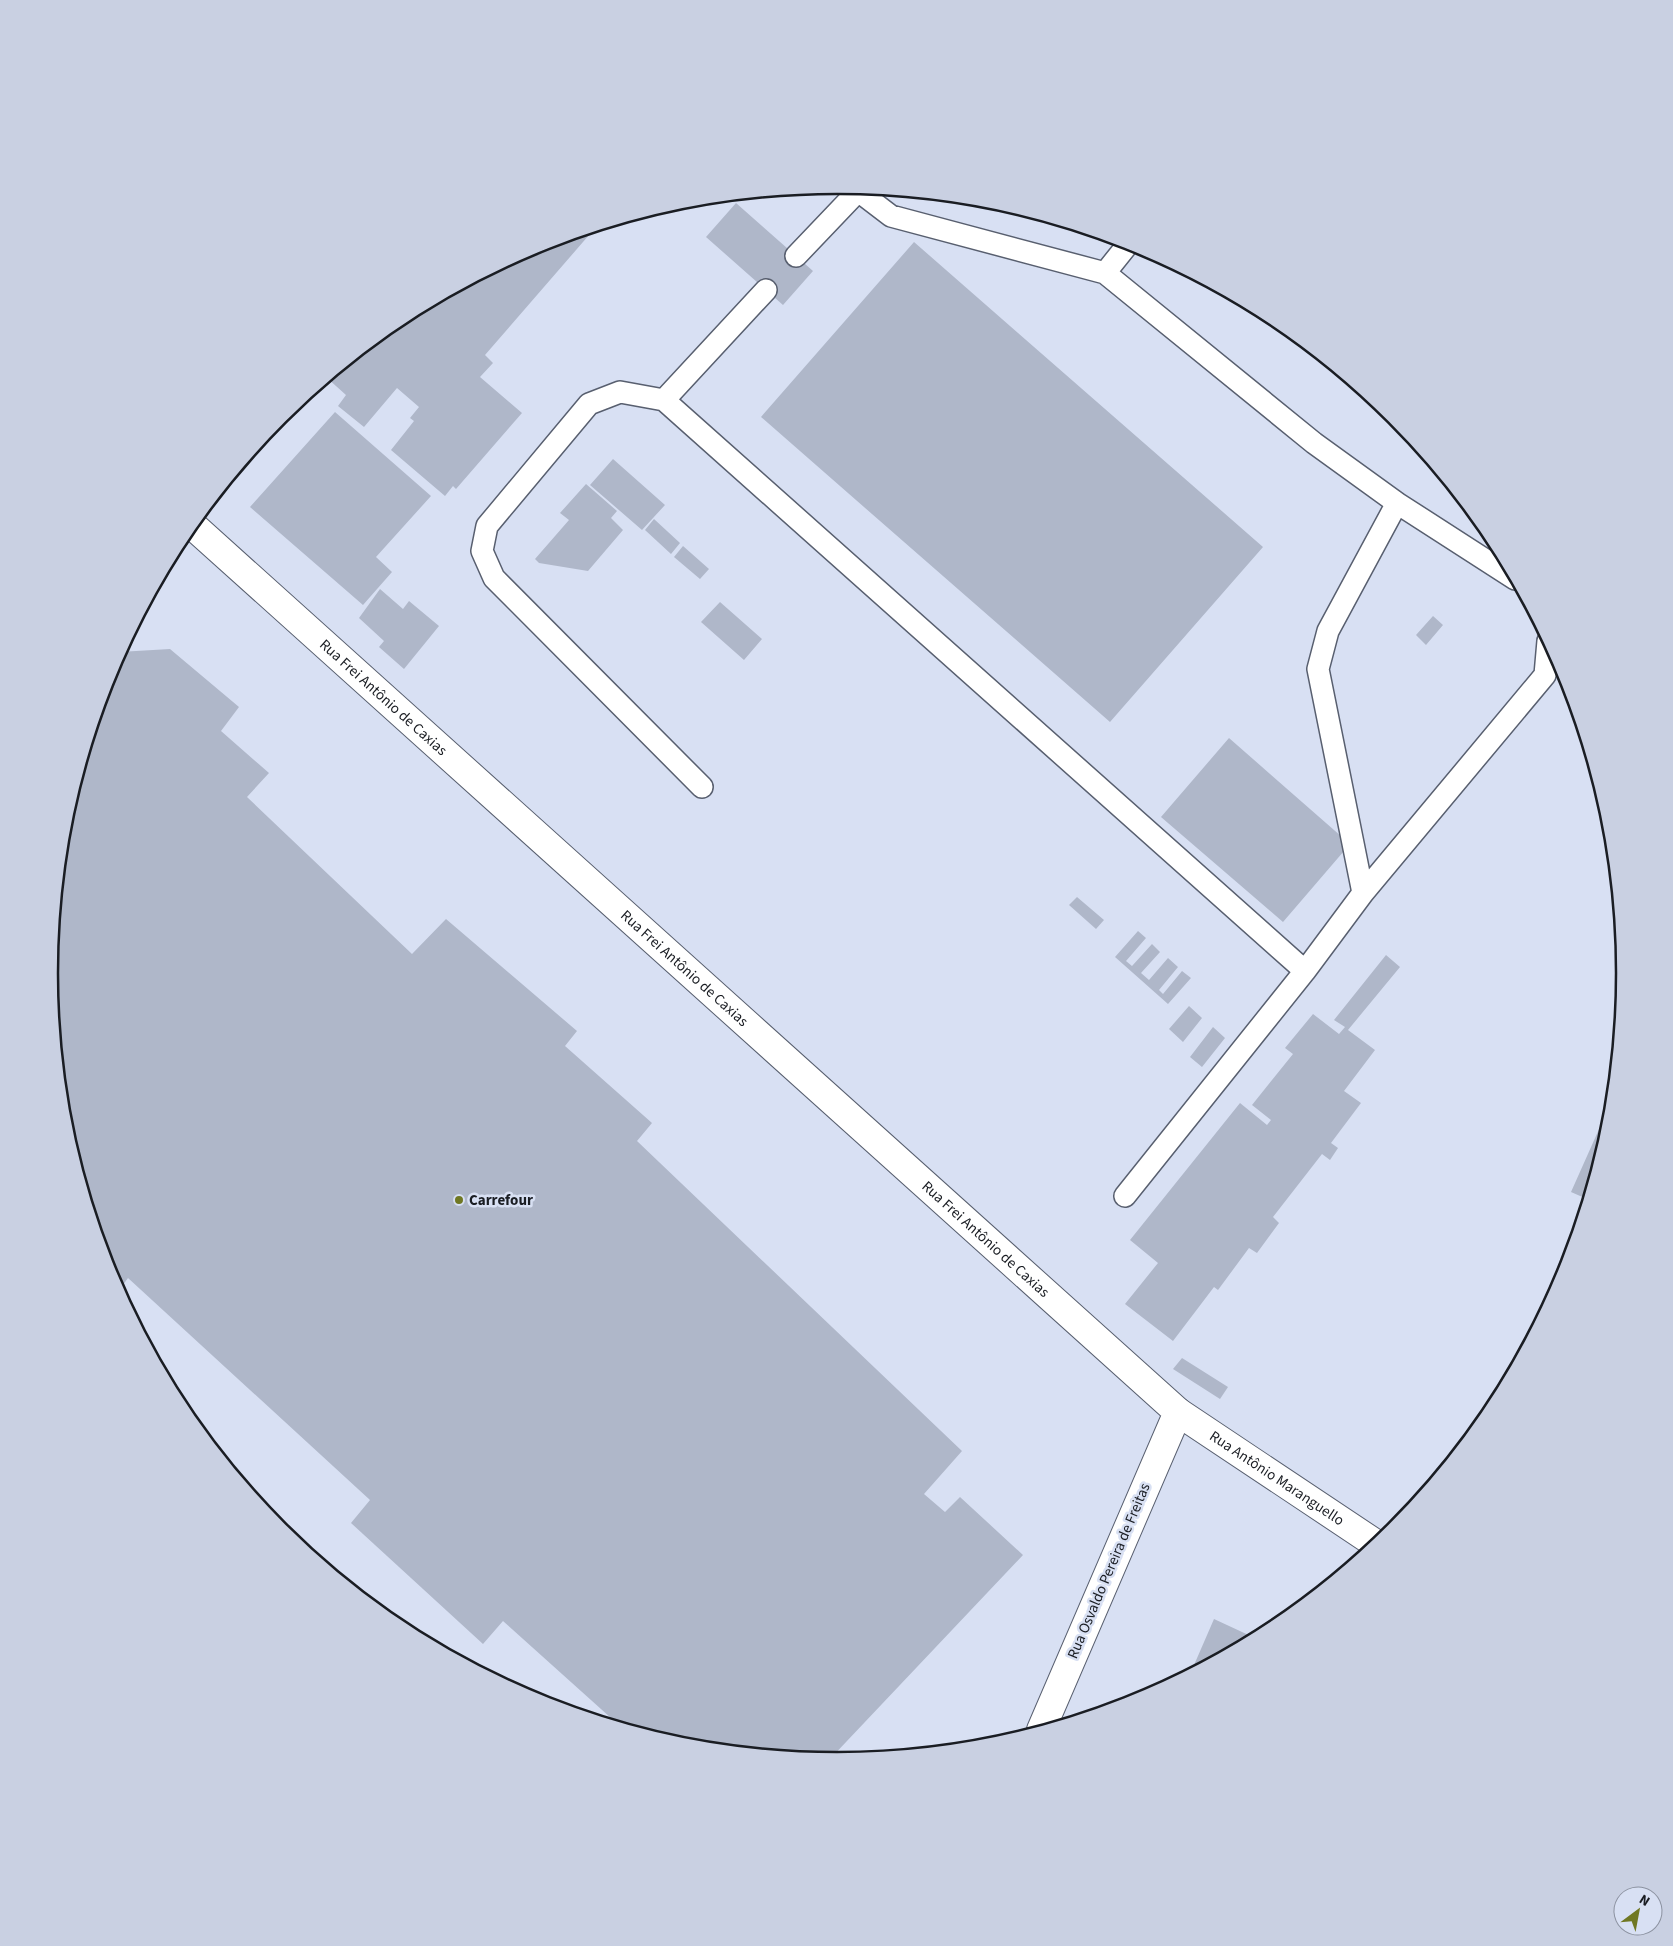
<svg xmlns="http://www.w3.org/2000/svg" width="1673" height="1946" viewBox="0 0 1673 1946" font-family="'Source Sans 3',sans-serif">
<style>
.building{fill:#afb7c9}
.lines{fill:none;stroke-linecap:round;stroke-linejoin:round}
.lane-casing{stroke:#585f6f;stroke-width:24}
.street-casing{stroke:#585f6f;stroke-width:30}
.secondary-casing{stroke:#585f6f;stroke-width:30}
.lane{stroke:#fff;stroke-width:21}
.street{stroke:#fff;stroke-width:28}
.secondary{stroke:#fff;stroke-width:28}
.poi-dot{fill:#707823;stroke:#d8e0f3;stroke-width:2}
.labels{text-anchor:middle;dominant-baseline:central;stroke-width:5;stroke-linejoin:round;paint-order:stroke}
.street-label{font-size:15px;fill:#1a1d23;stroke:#d8e0f3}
.poi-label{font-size:15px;font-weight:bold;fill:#1a1d23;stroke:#d8e0f3;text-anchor:start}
.rim{fill:none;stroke:#1a1d23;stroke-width:2.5}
</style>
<rect width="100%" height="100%" fill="#d8e0f3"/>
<!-- building -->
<path class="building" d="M736 203 813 271 783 305 706 237Z
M596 227 485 355 493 363 480 377 522 413 456 489 453 486 445 496 391 450 414 421 410 418 419 407 397 388 364 427 338 406 346 395 326 377 399 318 535 245Z
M914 242 1263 547 1110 722 761 417Z
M335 412 431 496 376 557 392 572 363 605 250 507Z
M613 459 665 505 642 530 590 485Z
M586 484 617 511 611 518 623 530 588 571 539 563 535 559 569 520 560 513Z
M654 519 680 543 671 554 645 530Z
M683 546 709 569 700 579 674 557Z
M380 589 403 609 409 601 439 626 404 669 379 647 384 641 359 618Z
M720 602 762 639 744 660 701 622Z
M1433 616 1443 625 1426 645 1416 635Z
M170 649 239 707 221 731 269 773 247 797 412 954 446 919 577 1031 565 1046 652 1123 637 1141 962 1451 924 1494 945 1512 960 1497 1023 1555 829 1760 683 1746 621 1727 503 1621 483 1644 351 1523 370 1500 128 1278 120 1289 113 1283 109 1274 64 1126 49 973 64 819 109 671 119 652Z
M1229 738 1350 844 1283 922 1161 817Z
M1077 897 1104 920 1096 929 1069 905Z
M1138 931 1146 938 1126 961 1132 966 1152 944 1160 952 1141 973 1149 980 1168 958 1178 967 1159 990 1163 994 1182 971 1191 978 1168 1004 1115 957Z
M1386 955 1400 967 1348 1030 1375 1050 1344 1091 1361 1103 1331 1143 1338 1148 1330 1160 1322 1154 1273 1217 1279 1223 1257 1253 1249 1248 1218 1290 1214 1287 1173 1341 1125 1304 1158 1263 1130 1240 1240 1103 1267 1125 1271 1120 1252 1105 1293 1054 1285 1048 1313 1014 1339 1034 1345 1027 1334 1020Z
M1189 1006 1202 1018 1183 1042 1169 1029Z
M1213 1027 1225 1038 1202 1067 1190 1057Z
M1612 1100 1609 1127 1587 1199 1571 1192Z
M1182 1358 1228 1387 1220 1399 1173 1369Z
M1214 1619 1255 1638 1191 1672Z"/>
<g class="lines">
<defs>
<path id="lane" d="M853 187 891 216 1105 273 1314 443 1397 503 1328 631 1318 669 1363 893 1305 971 1125 1196
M796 256 858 191
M1105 273 1129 243
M766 290 664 400 1305 971
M664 400 620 392 589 404 487 526 482 551 494 578 702 787
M1397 503 1515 579
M1363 893 1545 675 1548 641"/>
<g id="street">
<path id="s1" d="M1178 1412 1376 1544"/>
</g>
<g id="secondary">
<path id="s2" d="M191 524 1178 1412 1041 1730"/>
</g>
</defs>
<!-- lane casing -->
<use href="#lane" class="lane-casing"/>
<!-- street casing -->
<use href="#street" class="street-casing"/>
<!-- secondary casing -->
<use href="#secondary" class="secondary-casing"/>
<!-- lane -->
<use href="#lane" class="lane"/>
<!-- street -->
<use href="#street" class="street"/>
<!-- secondary -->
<use href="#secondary" class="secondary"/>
</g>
<!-- markers -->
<circle class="poi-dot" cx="459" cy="1200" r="5"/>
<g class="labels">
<!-- street labels -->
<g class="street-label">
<text stroke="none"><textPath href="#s2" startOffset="259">Rua Frei Antônio de Caxias</textPath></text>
<text stroke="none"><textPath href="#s2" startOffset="664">Rua Frei Antônio de Caxias</textPath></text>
<text stroke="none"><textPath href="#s2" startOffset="1069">Rua Frei Antônio de Caxias</textPath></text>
<text stroke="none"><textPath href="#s1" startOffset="119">Rua Antônio Maranguello</textPath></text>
<text transform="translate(1109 1571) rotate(-67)">Rua Osvaldo Pereira de Freitas</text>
</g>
<!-- poi labels -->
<g class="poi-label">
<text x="469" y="1200">Carrefour</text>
</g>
</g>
<!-- crop -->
<path d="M0 0H1673V1946H0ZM58 973a779 779 0 1 1 1558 0a779 779 0 1 1-1558 0Z" fill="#c9d0e2" fill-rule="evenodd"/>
<path class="rim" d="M58 973a779 779 0 1 1 1558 0a779 779 0 1 1-1558 0Z"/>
<!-- north arrow -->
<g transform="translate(1638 1911) rotate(32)"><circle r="24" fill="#d8e0f3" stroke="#8c92a0"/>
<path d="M0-4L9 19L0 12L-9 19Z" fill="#707823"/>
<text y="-8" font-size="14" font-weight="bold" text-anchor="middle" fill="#1a1d23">N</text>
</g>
</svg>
